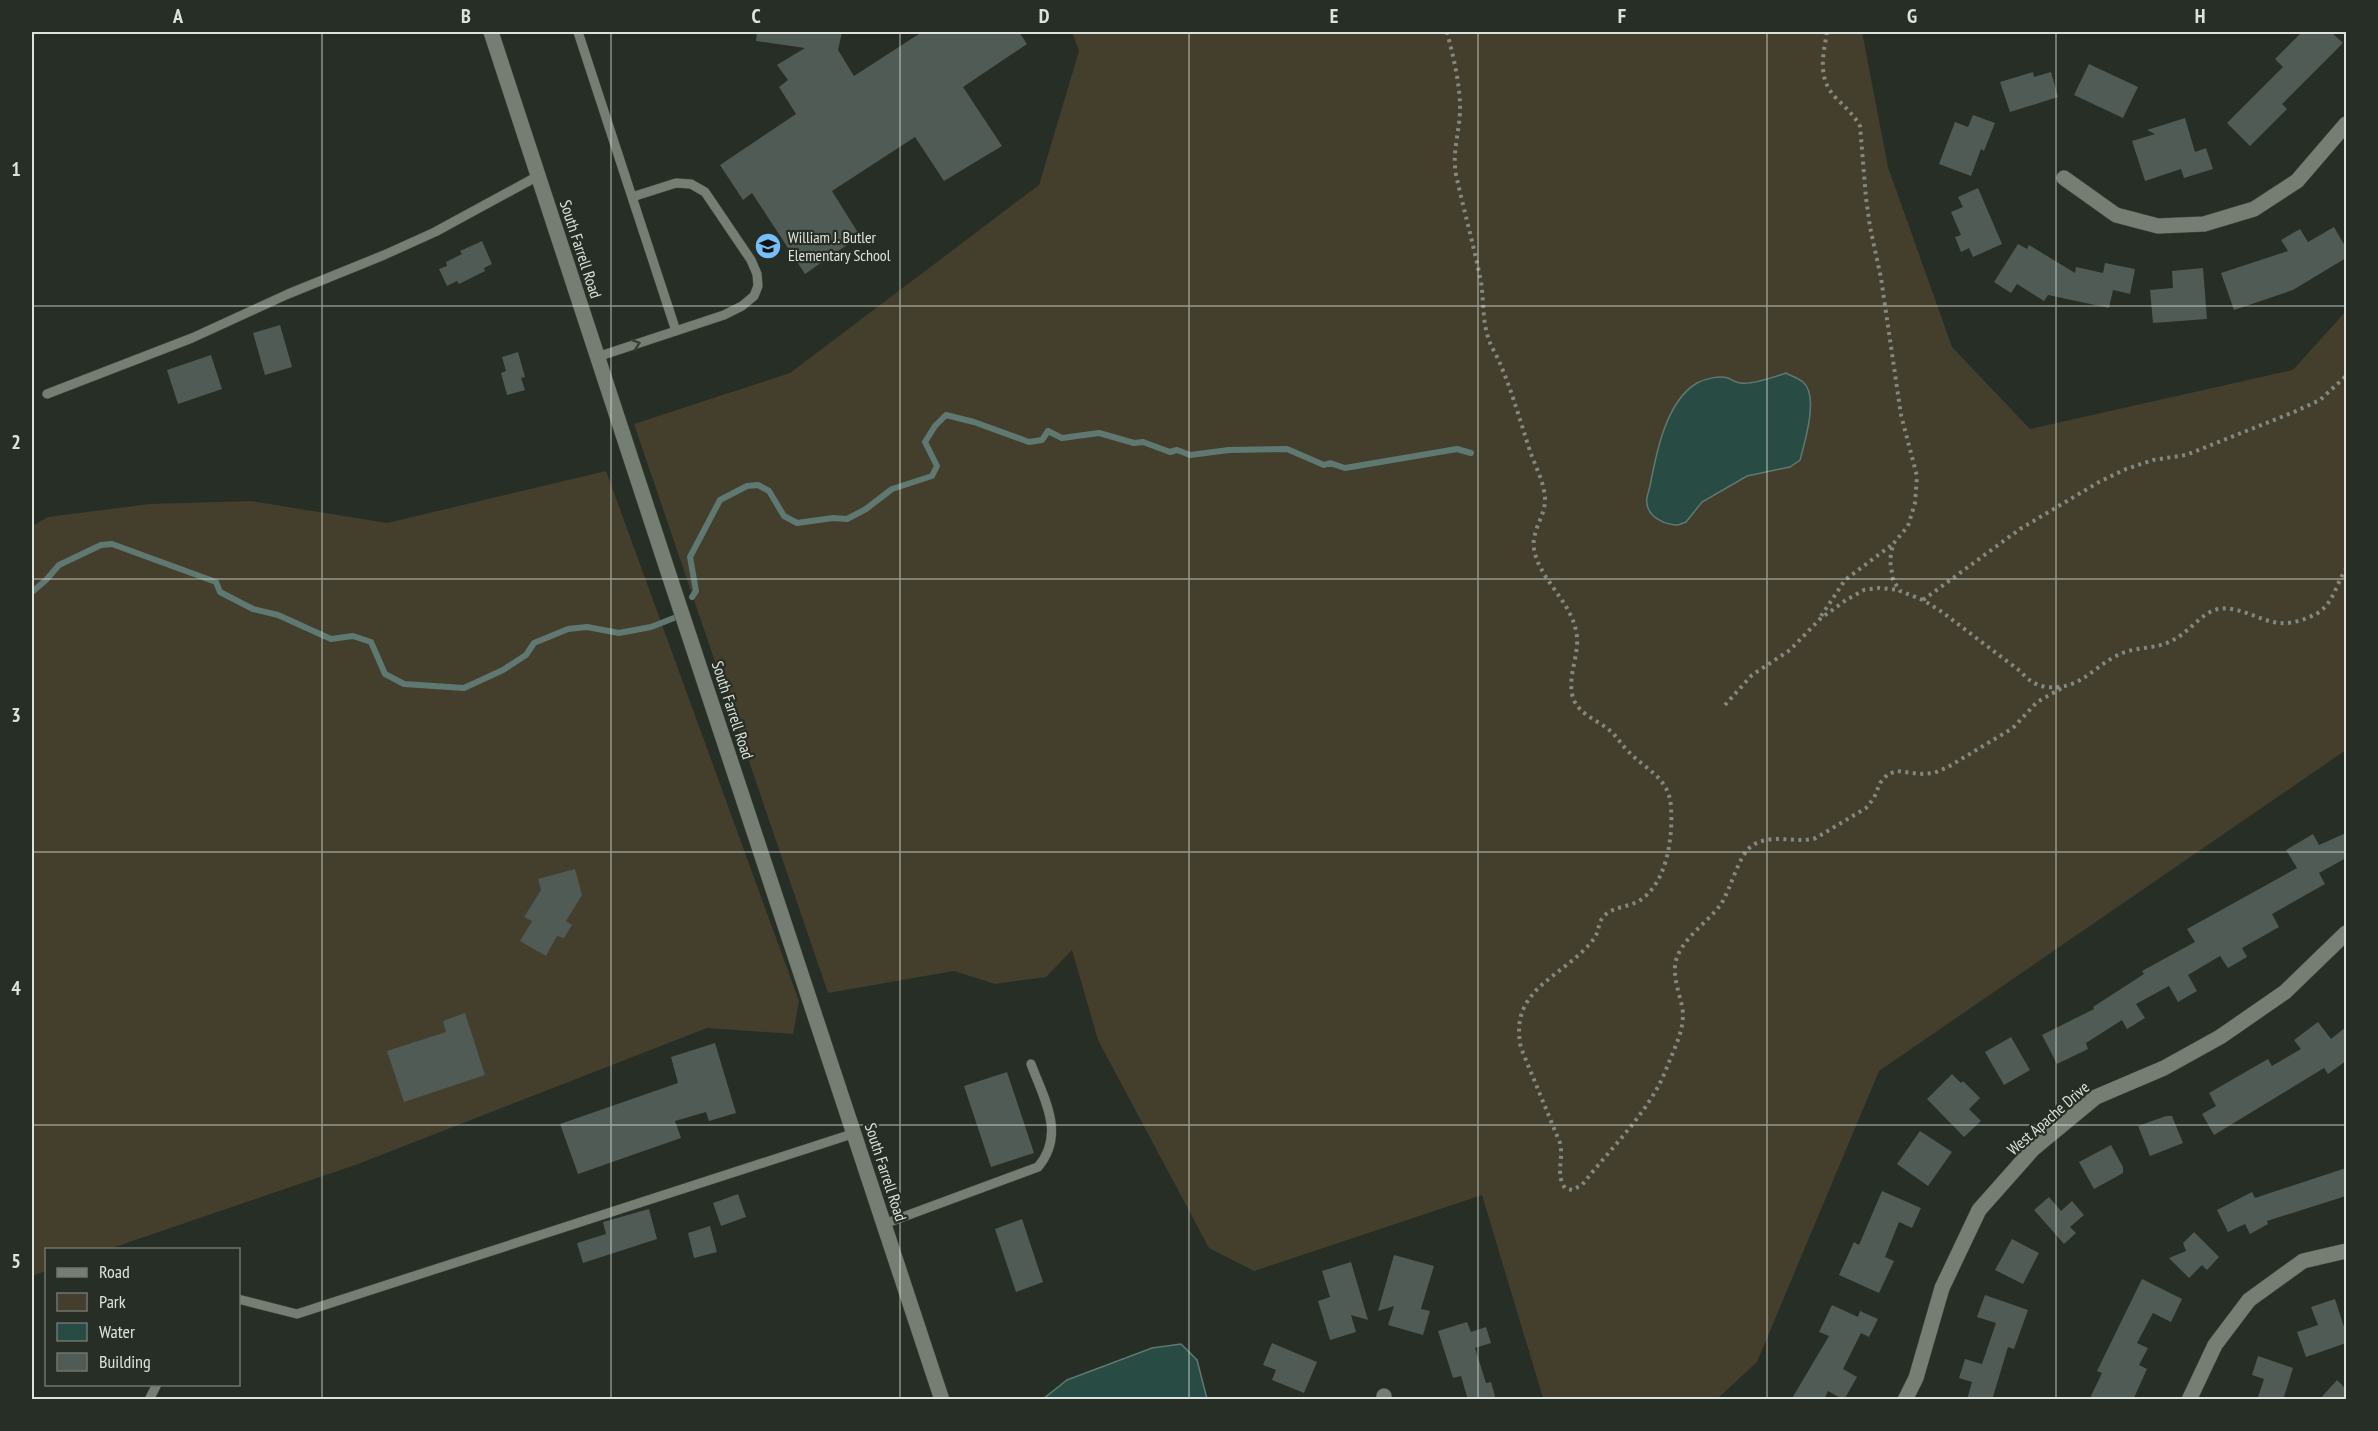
<svg xmlns="http://www.w3.org/2000/svg" width="2378" height="1431" viewBox="0 0 2378 1431" font-family="'PT Sans Narrow',sans-serif">
<style>
.green{fill:#433f2c}
.water{fill:#284b44;stroke:#5f7872;stroke-width:1.5}
.lines{fill:none;stroke-linecap:round;stroke-linejoin:round}
.stream{stroke:#5f7872;stroke-width:6}
.building{fill:#4f5b54}
.service-casing{stroke:#464b44;stroke-width:10}
.minor-casing{stroke:#464b44;stroke-width:16}
.tertiary-casing{stroke:#464b44;stroke-width:16}
.path{stroke:#838881;stroke-width:4;stroke-dasharray:3 4.5;stroke-linecap:butt}
.service{stroke:#767e73;stroke-width:9}
.minor{stroke:#767e73;stroke-width:15}
.tertiary{stroke:#767e73;stroke-width:15}
.oneway{stroke:#373e35}
.grid{fill:none;stroke:#dee2dc;stroke-width:1.5;stroke-opacity:0.55}
.labels{text-anchor:middle;dominant-baseline:central;stroke-width:4.5;stroke-linejoin:round;paint-order:stroke}
.poi-label{font-size:16px;fill:#dee2dc;stroke:#272e25;text-anchor:start}
.street-label{font-size:16px;fill:#dee2dc;stroke:#272e25}
.neatline{fill:none;stroke:#dee2dc;stroke-width:2}
.grid-label{font-size:20px;text-anchor:middle;font-weight:bold;fill:#dee2dc}
</style>
<rect width="100%" height="100%" fill="#272e25"/>
<!-- green -->
<path class="green" d="M1072 32H1862L1888 167 1952 347 2030 429 2293 370 2346 311V750L1879 1071 1757 1362 1717 1399 1543 1398 1482 1195 1254 1271 1209 1248 1098 1040 1072 950 1046 977 995 984 954 971 828 993 634 424 790 373 1039 185 1079 51Z
M606 471 799 1001 793 1034 707 1028 358 1164 109 1249 46 1250V1271L32 1276V526L48 517 149 504 251 501 387 523Z"/>
<!-- water -->
<path class="water" d="M1786 373C1791 376 1798 378 1803 382 1819 395 1805 442 1800 460L1790 467 1747 476 1702 502 1686 522 1678 525C1667 525 1652 519 1648 508 1645 500 1648 494 1650 486 1656 454 1666 401 1697 383 1705 379 1719 375 1728 378 1732 380 1736 383 1741 383 1752 385 1774 377 1786 373Z
M1181 1344 1197 1360 1207 1399H1043L1067 1380 1152 1348Z"/>
<g class="lines">
<!-- stream -->
<path class="stream" d="M32 592 46 580 59 565 101 545 112 544 216 582 220 592 253 609 278 615 331 639 353 636 371 642 385 674 404 684 464 688 503 670 526 655 534 643 568 629 587 627 619 633 651 627 674 618
M692 597 696 591 690 557 720 500 747 486 758 485 769 491 784 516 797 523 833 518 847 519 866 509 892 489 932 476 937 466 925 442 935 426 946 415 974 422 1029 442 1042 440 1048 431 1062 438 1099 433 1134 443 1143 442 1170 452 1177 450 1190 455 1229 450 1287 449 1324 465 1330 463 1345 468 1457 449 1471 453"/>
</g>
<!-- building -->
<path class="building" d="M757 32H842L838 50 854 76 922 32H1019L1027 44 963 87 1002 146 944 181 915 137 832 191 860 236 805 274 752 193 743 200 720 165 796 114 779 87 788 80 777 65 805 48 756 41Z
M2302 32H2331L2343 43 2282 104 2287 109 2250 146 2227 123 2283 67 2275 59Z
M2089 64 2138 87 2123 118 2074 95Z
M2033 72 2034 77 2051 72 2058 97 2010 112 2000 82Z
M1973 115 1995 123 1984 151 1981 149 1971 176 1939 164 1955 122 1968 127Z
M2185 118 2195 152 2206 148 2213 169 2184 178 2181 169 2145 181 2132 141 2155 134 2147 130Z
M1978 188 2002 244 1973 257 1969 248 1961 252 1955 237 1961 235 1951 212 1963 207 1958 197Z
M2334 227 2346 248V258L2293 290 2234 310 2221 273 2288 251 2281 240 2300 229 2308 242Z
M482 241 492 264 484 268 485 271 459 284 457 281 447 286 439 269 447 266 446 262 462 254 460 251Z
M2018 244 2027 249 2029 245 2075 273 2076 267 2103 273 2105 263 2135 269 2130 294 2113 290 2109 308 2048 295 2044 301 2017 284 2011 293 1994 282Z
M2203 268 2207 319 2153 323 2150 290 2173 288 2172 271Z
M280 325 292 367 265 375 253 333Z
M518 352 525 377 521 378 525 390 507 395 501 373 506 371 502 357Z
M211 355 222 389 178 404 167 370Z
M2346 833V858L2319 873 2325 884 2272 914 2279 927 2242 948 2247 957 2228 968 2220 956 2188 975 2197 991 2178 1002 2169 986 2136 1004 2145 1018 2127 1029 2122 1020 2086 1043 2088 1049 2057 1064 2042 1035 2094 1009 2093 1007 2144 974 2142 971 2195 942 2187 929 2297 868 2286 850 2313 834 2319 845Z
M575 869 582 895 566 921 572 925 564 938 557 936 546 956 520 941 532 921 524 917 541 890 538 879Z
M465 1013 485 1075 404 1102 387 1051 446 1032 443 1021Z
M2318 1022 2331 1039 2346 1027V1061L2328 1074 2324 1068 2214 1135 2202 1114 2216 1106 2209 1093 2268 1059 2272 1066 2301 1049 2294 1040Z
M2011 1037 2030 1070 2004 1085 1985 1052Z
M715 1043 736 1113 709 1121 706 1112 675 1121 681 1138 578 1174 560 1124 678 1083 671 1057Z
M1007 1072 1034 1153 991 1167 964 1086Z
M1952 1074 1961 1083 1963 1081 1980 1098 1969 1109 1981 1121 1964 1137 1927 1099Z
M2166 1116H2172L2183 1143 2150 1156 2138 1126Z
M1920 1131 1952 1152 1928 1186 1897 1164Z
M2111 1145 2123 1167V1173L2094 1189 2079 1162Z
M2346 1168V1196L2267 1221 2268 1224 2250 1234 2245 1224 2228 1232 2217 1210 2252 1192 2255 1198Z
M1882 1191 1921 1208 1912 1228 1899 1222 1885 1257 1894 1261 1879 1293 1839 1275 1854 1242 1859 1245Z
M738 1194 746 1217 721 1226 713 1203Z
M2049 1197 2061 1211 2072 1201 2084 1215 2070 1227 2076 1233 2064 1244 2034 1210Z
M649 1209 657 1239 583 1263 577 1243 606 1234 603 1222Z
M1022 1219 1043 1282 1016 1292 995 1229Z
M710 1226 717 1252 694 1258 688 1233Z
M2194 1232 2219 1257 2207 1270 2202 1265 2189 1278 2169 1258 2186 1251 2183 1243Z
M2012 1239 2039 1253 2023 1284 1995 1270Z
M1394 1255 1434 1266 1421 1309 1430 1311 1423 1335 1388 1325 1394 1306 1378 1311Z
M1351 1262 1368 1320 1351 1315 1356 1332 1330 1340 1318 1301 1330 1297 1322 1271Z
M2142 1279 2182 1299 2171 1322 2153 1313 2137 1343 2148 1348 2139 1365 2147 1369 2133 1400H2089L2102 1373 2097 1371Z
M1985 1295 2028 1310 2014 1349 2008 1347 1992 1400H1967L1972 1382 1959 1378 1965 1359 1982 1364 1996 1323 1977 1317Z
M2335 1299 2346 1333V1343L2306 1357 2297 1332 2318 1325 2311 1307Z
M1832 1305 1858 1317 1860 1311 1878 1319 1869 1337 1861 1333 1843 1369 1857 1377 1844 1400 1828 1391 1824 1400H1791L1829 1336 1819 1332Z
M1467 1322 1471 1332 1486 1327 1491 1343 1475 1348 1486 1383 1491 1382 1496 1400H1468L1461 1376 1453 1378 1438 1331Z
M1272 1343 1317 1362 1304 1393 1272 1380 1276 1370 1263 1365Z
M2258 1356 2293 1368 2283 1400H2257L2264 1379 2252 1375Z
M2337 1380 2346 1389V1400H2319Z"/>
<g class="lines">
<defs>
<path id="service" d="M578 32 632 197
M597 357 724 315 742 306 754 296 758 286 757 274 751 260 705 192 691 184 676 183 632 197 676 331
M47 394 192 338 288 294 384 255 435 232 538 176
M884 1224 1038 1167C1066 1134 1044 1099 1031 1064
M238 1299 297 1314 855 1133
M149 1400 157 1384"/>
<path id="minor" d="M2064 178 2116 215 2158 226 2204 224 2254 209 2297 181 2346 124
M1384 1396V1400
M1905 1400 1916 1378 1942 1288 1979 1210 2033 1149 2096 1097 2164 1068 2220 1037 2285 992 2346 933
M2189 1400 2215 1345 2249 1300 2303 1261 2346 1251"/>
<path id="tertiary" d="M491 32 672 584 942 1400"/>
</defs>
<!-- service casing -->
<use href="#service" class="service-casing"/>
<!-- minor casing -->
<use href="#minor" class="minor-casing"/>
<!-- tertiary casing -->
<use href="#tertiary" class="tertiary-casing"/>
<!-- path -->
<path class="path" d="M1447 32C1453 55 1461 88 1460 112 1459 134 1452 152 1456 175 1464 211 1474 246 1481 282 1484 301 1482 321 1489 340 1492 349 1498 357 1501 366 1513 394 1521 424 1531 454 1536 467 1544 483 1545 498 1546 516 1531 530 1534 549 1539 579 1570 600 1576 631 1581 652 1568 672 1572 694 1576 713 1594 718 1608 729 1616 735 1620 743 1627 750 1645 770 1670 777 1671 808 1673 837 1667 886 1637 902 1627 907 1614 907 1605 915 1597 922 1600 932 1593 940 1563 978 1508 988 1521 1048L1560 1143C1564 1159 1555 1174 1565 1188L1572 1190 1582 1185C1606 1154 1635 1126 1655 1092 1663 1079 1668 1064 1674 1050 1680 1036 1685 1021 1682 1006 1679 993 1674 979 1675 966 1678 940 1707 924 1721 904 1731 889 1739 853 1753 845 1772 833 1796 844 1816 838L1866 808 1874 798 1880 783 1888 774 1897 771 1920 774 1934 773 1948 767 2013 728 2037 702 2062 688
M1827 32C1823 56 1817 78 1836 98 1845 107 1854 115 1860 126L1866 198 1870 227 1881 278 1901 415 1917 476 1915 503 1908 526 1893 544 1890 560 1893 580 1900 591 1923 600 1942 612 2020 671C2027 679 2036 686 2047 687 2079 690 2090 670 2116 656 2133 646 2156 650 2173 640 2187 633 2196 620 2210 612 2233 600 2258 622 2281 623 2292 624 2306 619 2316 614 2333 605 2336 584 2346 569
M1923 600 2020 529 2099 482 2126 469 2153 460 2186 455 2294 412 2320 400 2346 376
M1821 616 1845 580 1893 544
M1725 705 1752 675 1790 650 1820 619 1846 600 1864 590 1879 588 1899 590"/>
<!-- service -->
<use href="#service" class="service"/>
<!-- minor -->
<use href="#minor" class="minor"/>
<!-- tertiary -->
<use href="#tertiary" class="tertiary"/>
</g>
<!-- one-way arrows -->
<defs><path id="oneway-chevron" d="M-2-3.5L2.5 0L-2 3.5" fill="none" stroke-width="1.6" stroke-linecap="round" stroke-linejoin="round" transform="scale(1.5)"/></defs>
<use class="oneway" href="#oneway-chevron" transform="translate(636 344) rotate(-18)"/>
<!-- grid -->
<path class="grid" d="M322 32V1400M611 32V1400M900 32V1400M1189 32V1400M1478 32V1400M1767 32V1400M2056 32V1400M32 306H2346M32 579H2346M32 852H2346M32 1125H2346"/>
<!-- icons -->
<defs>
<symbol id="school-disc" viewBox="-11 -11 22 22"><circle r="9.5" fill="#75c0f6" stroke="#272e25"/><path d="M0-5L7-2L0 1L-7-2ZM-4 1L0 2.5L4 1V4Q0 6-4 4Z" fill="#111"/></symbol>
</defs>
<g fill-rule="evenodd">
<use href="#school-disc" x="753" y="231" width="30" height="30"/>
</g>
<g class="labels">
<!-- poi labels -->
<g class="poi-label">
<text x="788" y="237">William J. Butler<tspan x="788" dy="18">Elementary School</tspan></text>
</g>
<!-- street labels -->
<g class="street-label">
<text transform="translate(581 249) rotate(72)">South Farrell Road</text>
<text transform="translate(733 710) rotate(72)">South Farrell Road</text>
<text transform="translate(2048 1118) rotate(-41)">West Apache Drive</text>
<text transform="translate(886 1172) rotate(72)">South Farrell Road</text>
</g>
</g>
<!-- border -->
<rect width="2378" height="1431" fill="none" stroke="#272e25" stroke-width="66"/>
<!-- legend -->
<rect x="45" y="1248" width="195" height="138" fill="#272e25" stroke="#70766e" stroke-width="1.5"/>
<rect x="57" y="1268" width="30" height="9" fill="#767e73" stroke="#70766e" stroke-width="1.5"/>
<text x="99" y="1278" font-size="18" fill="#dee2dc">Road</text>
<rect x="57" y="1293" width="30" height="18" fill="#433f2c" stroke="#70766e" stroke-width="1.5"/>
<text x="99" y="1308" font-size="18" fill="#dee2dc">Park</text>
<rect x="57" y="1323" width="30" height="18" fill="#284b44" stroke="#70766e" stroke-width="1.5"/>
<text x="99" y="1338" font-size="18" fill="#dee2dc">Water</text>
<rect x="57" y="1353" width="30" height="18" fill="#4f5b54" stroke="#70766e" stroke-width="1.5"/>
<text x="99" y="1368" font-size="18" fill="#dee2dc">Building</text>
<rect x="33" y="33" width="2312" height="1365" class="neatline"/>
<g class="grid-label">
<text x="178" y="23">A</text>
<text x="466" y="23">B</text>
<text x="756" y="23">C</text>
<text x="1044" y="23">D</text>
<text x="1334" y="23">E</text>
<text x="1622" y="23">F</text>
<text x="1912" y="23">G</text>
<text x="2200" y="23">H</text>
<text x="16" y="176">1</text>
<text x="16" y="449">2</text>
<text x="16" y="722">3</text>
<text x="16" y="995">4</text>
<text x="16" y="1268">5</text>
</g>
</svg>
